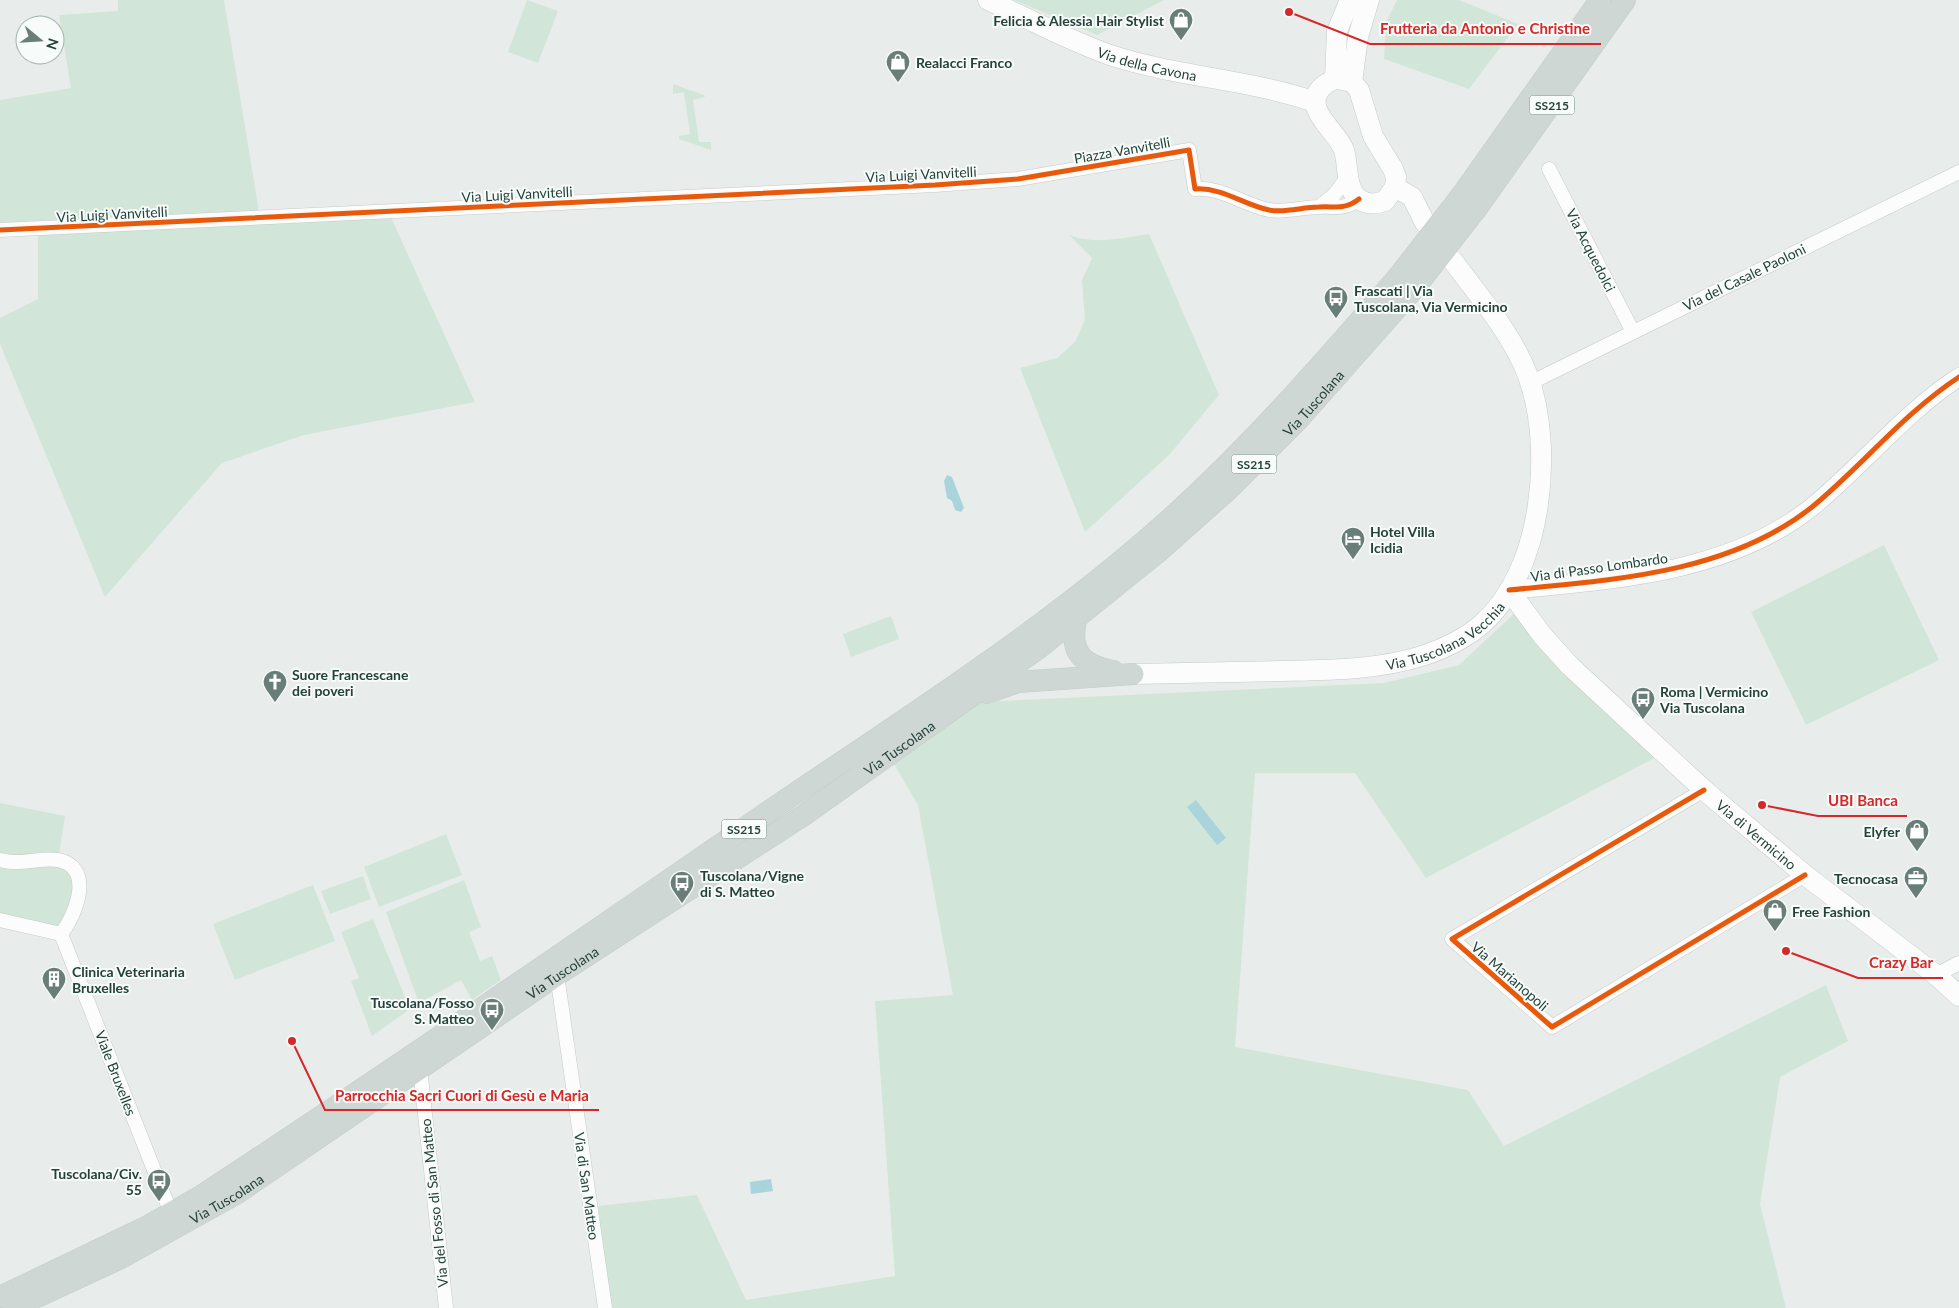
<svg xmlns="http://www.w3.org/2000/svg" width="1959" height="1308" viewBox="0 0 1959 1308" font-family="Lato,sans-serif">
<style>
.green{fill:#d1e6d8}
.water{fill:#a9d4db}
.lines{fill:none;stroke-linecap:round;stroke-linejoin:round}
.minor-casing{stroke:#c5cac8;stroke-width:15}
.tertiary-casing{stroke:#c5cac8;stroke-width:19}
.secondary-casing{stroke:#c3cbc8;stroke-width:21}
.primary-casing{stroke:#c3ccc9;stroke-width:22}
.minor{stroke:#fcfcfc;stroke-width:14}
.tertiary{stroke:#fcfcfc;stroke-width:18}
.secondary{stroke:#fcfcfc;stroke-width:20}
.primary{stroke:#cfd7d5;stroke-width:21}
.primary-bridge-casing{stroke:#c3ccc9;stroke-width:22;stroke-linecap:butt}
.primary-bridge{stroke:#cfd7d5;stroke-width:21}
.cycleway-casing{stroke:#f7fbf9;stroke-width:8}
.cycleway{stroke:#e8590c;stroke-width:5}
.labels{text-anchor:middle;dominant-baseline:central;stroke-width:4;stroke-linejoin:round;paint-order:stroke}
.shield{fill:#f7fbf9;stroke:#637a73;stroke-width:1}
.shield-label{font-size:12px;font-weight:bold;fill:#24423a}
.poi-label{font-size:14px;font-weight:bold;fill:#24423a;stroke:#f7fbf9;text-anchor:start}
.street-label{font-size:14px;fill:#24423a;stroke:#f7fbf9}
.leader{fill:none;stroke:#d62828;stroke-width:2}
.callout-dot{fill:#d62828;stroke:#f7fbf9;stroke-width:2}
.callout-label{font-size:15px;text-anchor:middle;font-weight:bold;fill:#d62828;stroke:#f7fbf9;stroke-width:4;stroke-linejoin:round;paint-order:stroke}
</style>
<rect width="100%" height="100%" fill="#e8edeb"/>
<!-- green -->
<path class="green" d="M118 0H224L260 218 388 211 475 402 304 435 222 463 105 597 0 344V318L38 299V229L0 230V100L71 88 59 15 118 11Z
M527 0 558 11 538 63 508 52Z
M1014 0H1164L1097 35Z
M1397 0H1459L1518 24 1469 89 1384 59 1386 22Z
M673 84 704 95 705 97 693 100 699 142H711V150L679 139V136L690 134 684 92 673 94Z
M1149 234 1219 395 1169 455 1085 532 1020 368 1057 358 1075 342 1085 319 1082 280 1092 258 1069 235C1095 245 1122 238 1149 234Z
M1884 545 1939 660 1806 725 1751 612Z
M1516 612 1664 753 1426 878 1355 773H1255L1235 1047 1468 1090 1504 1146 1826 985 1848 1041 1780 1077 1760 1204 1786 1308H611L598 1206 697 1195 746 1300 895 1276 875 1001 953 995 918 805 888 754 958 703 1384 683 1459 665Z
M891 616 899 639 851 657 843 634Z
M0 803 65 816 58 860 80 880 61 934 0 919Z
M446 834 462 875 379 907 364 867Z
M363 876 371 899 330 914 321 891Z
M464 880 481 927 469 932 480 961 492 956 501 980 472 1000 461 980 421 1002 417 998 386 912Z
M313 885 335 941 235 980 213 924Z
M373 919 410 1009 372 1036 351 981 359 978 341 932Z"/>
<!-- water -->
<path class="water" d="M947 475 952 477 964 508 961 512 955 510 952 501 947 498 944 481Z
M1196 800 1226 838 1217 845 1187 807Z
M771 1179 773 1191 751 1194 750 1182Z"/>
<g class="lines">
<defs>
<path id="minor" d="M1549 169 1633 332
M1319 207 1334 195 1349 175
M0 230 935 185 1018 179 1189 150 1195 189C1222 187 1244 205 1269 210 1286 213 1302 207 1319 207 1335 206 1345 210 1359 199
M1530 383 1959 172
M1704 790 1452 939 1552 1027 1805 875
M0 860C20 866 40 857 58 860 95 867 76 915 61 934
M0 920 61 934
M61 934 171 1213
M557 975 605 1308
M1936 975 1959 963
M420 1068 446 1308"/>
<path id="tertiary" d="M1509 590C1611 580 1728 574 1812 507 1862 466 1904 413 1959 377"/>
<g id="secondary">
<path id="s1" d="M988 0C1027 18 1070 41 1110 55 1177 77 1248 79 1315 102"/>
<path d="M1335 79 1337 31 1350 0"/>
<path d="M1338 79 1352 82 1359 90 1373 136 1393 169 1396 177 1395 187 1385 201C1374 205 1362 205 1354 194 1346 183 1348 163 1344 150 1337 131 1302 109 1321 88 1326 83 1332 80 1338 79Z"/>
<path d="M1352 82 1358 37 1369 0"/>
<path d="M1395 187 1412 197 1425 223"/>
<path id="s2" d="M1509 590 1542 635 1570 666 1704 790 1805 875 1936 975 1959 996"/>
<path id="s3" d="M1133 674C1182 673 1232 672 1282 671 1328 670 1377 670 1422 656 1443 649 1466 638 1482 624 1543 571 1554 448 1528 376 1512 333 1480 298 1453 261"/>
</g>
<g id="primary">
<path d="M1461 196 1600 0"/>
<path d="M1477 208 1625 0"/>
<path d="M1076 620C1069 652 1082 665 1113 671"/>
<path d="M987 693 1018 682 1133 674"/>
<path d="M0 1297 144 1228 201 1196C390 1072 576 944 762 816 898 723 1039 635 1162 526 1248 450 1323 363 1398 277"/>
<path id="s4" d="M13 1308 121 1258 236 1194 557 975 804 815 1039 648 1157 553 1229 489 1298 420 1414 289"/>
</g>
</defs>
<!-- minor casing -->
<use href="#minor" class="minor-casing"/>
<!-- tertiary casing -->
<use href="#tertiary" class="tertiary-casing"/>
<!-- secondary casing -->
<use href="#secondary" class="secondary-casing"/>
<!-- primary casing -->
<use href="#primary" class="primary-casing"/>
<!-- minor -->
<use href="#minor" class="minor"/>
<!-- tertiary -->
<use href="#tertiary" class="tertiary"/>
<!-- secondary -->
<use href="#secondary" class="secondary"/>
<!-- primary -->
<use href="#primary" class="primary"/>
<defs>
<path id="primary-bridge" d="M1398 277 1461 196
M1414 289 1477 208"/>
</defs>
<!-- primary-bridge casing -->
<use href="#primary-bridge" class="primary-bridge-casing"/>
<!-- primary-bridge -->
<use href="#primary-bridge" class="primary-bridge"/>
<defs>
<path id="cycleway" d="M0 230 935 185 1018 179 1189 150 1195 189C1222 187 1244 205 1269 210 1286 213 1302 207 1319 207 1335 206 1345 210 1359 199
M1509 590C1611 580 1728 574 1812 507 1862 466 1904 413 1959 377
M1704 790 1452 939 1552 1027 1805 875"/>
</defs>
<!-- cycleway casing -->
<use href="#cycleway" class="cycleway-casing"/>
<!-- cycleway -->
<use href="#cycleway" class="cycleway"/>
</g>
<!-- icons -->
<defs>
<symbol id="shop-pin" viewBox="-11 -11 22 30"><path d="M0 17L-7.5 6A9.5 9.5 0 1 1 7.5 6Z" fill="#697e78" stroke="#f7fbf9"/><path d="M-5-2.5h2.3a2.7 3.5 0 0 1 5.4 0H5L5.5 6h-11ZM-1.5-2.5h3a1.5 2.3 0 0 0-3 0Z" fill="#fff"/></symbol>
<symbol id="bus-pin" viewBox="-11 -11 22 30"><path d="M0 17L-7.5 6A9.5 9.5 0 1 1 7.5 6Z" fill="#697e78" stroke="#f7fbf9"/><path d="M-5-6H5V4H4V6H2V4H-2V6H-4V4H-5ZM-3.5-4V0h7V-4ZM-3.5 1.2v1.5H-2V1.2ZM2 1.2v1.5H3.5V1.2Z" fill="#fff"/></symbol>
<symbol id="hotel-pin" viewBox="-11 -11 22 30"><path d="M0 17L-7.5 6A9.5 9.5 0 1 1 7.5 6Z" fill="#697e78" stroke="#f7fbf9"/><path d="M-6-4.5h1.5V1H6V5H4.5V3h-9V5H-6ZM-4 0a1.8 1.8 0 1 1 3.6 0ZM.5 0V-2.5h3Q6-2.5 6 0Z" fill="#fff"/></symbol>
<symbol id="church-pin" viewBox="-11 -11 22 30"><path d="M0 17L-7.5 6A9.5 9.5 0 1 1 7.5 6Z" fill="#697e78" stroke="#f7fbf9"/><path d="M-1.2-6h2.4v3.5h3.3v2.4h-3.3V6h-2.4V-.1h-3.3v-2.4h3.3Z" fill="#fff"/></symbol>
<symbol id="office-pin" viewBox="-11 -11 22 30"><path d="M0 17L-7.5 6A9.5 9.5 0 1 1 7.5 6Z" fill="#697e78" stroke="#f7fbf9"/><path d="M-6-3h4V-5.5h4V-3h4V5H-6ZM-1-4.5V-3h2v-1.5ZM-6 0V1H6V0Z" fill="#fff"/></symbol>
<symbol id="building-pin" viewBox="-11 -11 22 30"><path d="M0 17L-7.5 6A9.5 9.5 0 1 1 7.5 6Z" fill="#697e78" stroke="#f7fbf9"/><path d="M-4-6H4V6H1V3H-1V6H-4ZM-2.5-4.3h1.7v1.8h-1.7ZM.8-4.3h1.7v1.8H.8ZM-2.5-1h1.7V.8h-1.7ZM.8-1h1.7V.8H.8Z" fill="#fff"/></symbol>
</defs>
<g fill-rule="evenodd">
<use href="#shop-pin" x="1167" y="6" width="28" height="38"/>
<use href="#shop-pin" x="884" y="48" width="28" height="38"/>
<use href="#bus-pin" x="1322" y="284" width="28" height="38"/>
<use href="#hotel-pin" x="1339" y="525" width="28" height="38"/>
<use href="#church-pin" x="261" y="668" width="28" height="38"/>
<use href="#bus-pin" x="1629" y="685" width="28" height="38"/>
<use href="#shop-pin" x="1903" y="817" width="28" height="38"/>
<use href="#office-pin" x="1902" y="864" width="28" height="38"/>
<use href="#bus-pin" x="668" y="869" width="28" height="38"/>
<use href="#shop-pin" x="1761" y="897" width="28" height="38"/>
<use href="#building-pin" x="40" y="965" width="28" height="38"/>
<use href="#bus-pin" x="478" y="996" width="28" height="38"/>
<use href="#bus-pin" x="145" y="1167" width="28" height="38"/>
</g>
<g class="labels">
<!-- shield labels -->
<g class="shield">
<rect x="1529.5" y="95.5" width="45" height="19" rx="4"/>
<rect x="1231.5" y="454.5" width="45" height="19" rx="4"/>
<rect x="721.5" y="819.5" width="45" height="19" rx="4"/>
</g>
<g class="shield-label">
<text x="1552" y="105">SS215</text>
<text x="1254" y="464">SS215</text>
<text x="744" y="829">SS215</text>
</g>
<!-- poi labels -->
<g class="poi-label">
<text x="1164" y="20" text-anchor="end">Felicia &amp; Alessia Hair Stylist</text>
<text x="916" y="62">Realacci Franco</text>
<text x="1354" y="290">Frascati | Via<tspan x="1354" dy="16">Tuscolana, Via Vermicino</tspan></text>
<text x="1370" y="531">Hotel Villa<tspan x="1370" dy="16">Icidia</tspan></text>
<text x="292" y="674">Suore Francescane<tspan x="292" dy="16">dei poveri</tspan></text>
<text x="1660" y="691">Roma | Vermicino<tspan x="1660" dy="16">Via Tuscolana</tspan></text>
<text x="1900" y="831" text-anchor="end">Elyfer</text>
<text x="700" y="875">Tuscolana/Vigne<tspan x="700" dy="16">di S. Matteo</tspan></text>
<text x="1898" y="878" text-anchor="end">Tecnocasa</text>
<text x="1792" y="911">Free Fashion</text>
<text x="72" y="971">Clinica Veterinaria<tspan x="72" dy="16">Bruxelles</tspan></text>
<text x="474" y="1002" text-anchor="end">Tuscolana/Fosso<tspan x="474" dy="16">S. Matteo</tspan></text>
<text x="142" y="1173" text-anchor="end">Tuscolana/Civ.<tspan x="142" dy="16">55</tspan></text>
</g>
<!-- street labels -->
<g class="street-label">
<text stroke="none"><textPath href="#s1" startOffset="172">Via della Cavona</textPath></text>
<text transform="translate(1122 150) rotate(-10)">Piazza Vanvitelli</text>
<text transform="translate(921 174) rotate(-3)">Via Luigi Vanvitelli</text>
<text transform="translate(517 194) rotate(-3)">Via Luigi Vanvitelli</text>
<text transform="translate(112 214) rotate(-3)">Via Luigi Vanvitelli</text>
<text transform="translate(1591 250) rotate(63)">Via Acquedolci</text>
<text transform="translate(1744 277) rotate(-26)">Via del Casale Paoloni</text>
<text stroke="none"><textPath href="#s4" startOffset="1590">Via Tuscolana</textPath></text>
<text transform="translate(1599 567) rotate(-8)">Via di Passo Lombardo</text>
<text stroke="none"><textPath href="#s3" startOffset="320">Via Tuscolana Vecchia</textPath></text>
<text stroke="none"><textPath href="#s4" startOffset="1050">Via Tuscolana</textPath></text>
<text stroke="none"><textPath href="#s2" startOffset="349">Via di Vermicino</textPath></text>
<text stroke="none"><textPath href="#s4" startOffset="645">Via Tuscolana</textPath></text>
<text transform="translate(1510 976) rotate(41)">Via Marianopoli</text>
<text transform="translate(116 1073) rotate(69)">Viale Bruxelles</text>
<text transform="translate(587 1186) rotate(82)">Via di San Matteo</text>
<text stroke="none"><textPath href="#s4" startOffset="240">Via Tuscolana</textPath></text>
<text transform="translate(434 1203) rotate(-96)">Via del Fosso di San Matteo</text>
</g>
</g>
<!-- callouts -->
<path class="leader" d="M1289 12L1370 44H1601M1762 805L1818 816H1907M1786 951L1858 978H1943M292 1041L325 1110H599"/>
<g class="callout-dot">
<circle cx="1289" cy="12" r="5"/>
<circle cx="1762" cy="805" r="5"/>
<circle cx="1786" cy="951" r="5"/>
<circle cx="292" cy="1041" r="5"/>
</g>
<g class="callout-label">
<text x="1485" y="34">Frutteria da Antonio e Christine</text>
<text x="1863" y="806">UBI Banca</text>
<text x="1901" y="968">Crazy Bar</text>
<text x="462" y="1101">Parrocchia Sacri Cuori di Gesù e Maria</text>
</g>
<!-- north arrow -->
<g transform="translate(40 40) rotate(108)"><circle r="24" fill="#f7fbf9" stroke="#a3b1ad"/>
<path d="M0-4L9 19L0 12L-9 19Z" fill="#697e78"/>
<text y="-8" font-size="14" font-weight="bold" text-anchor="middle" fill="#24423a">N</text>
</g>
</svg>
